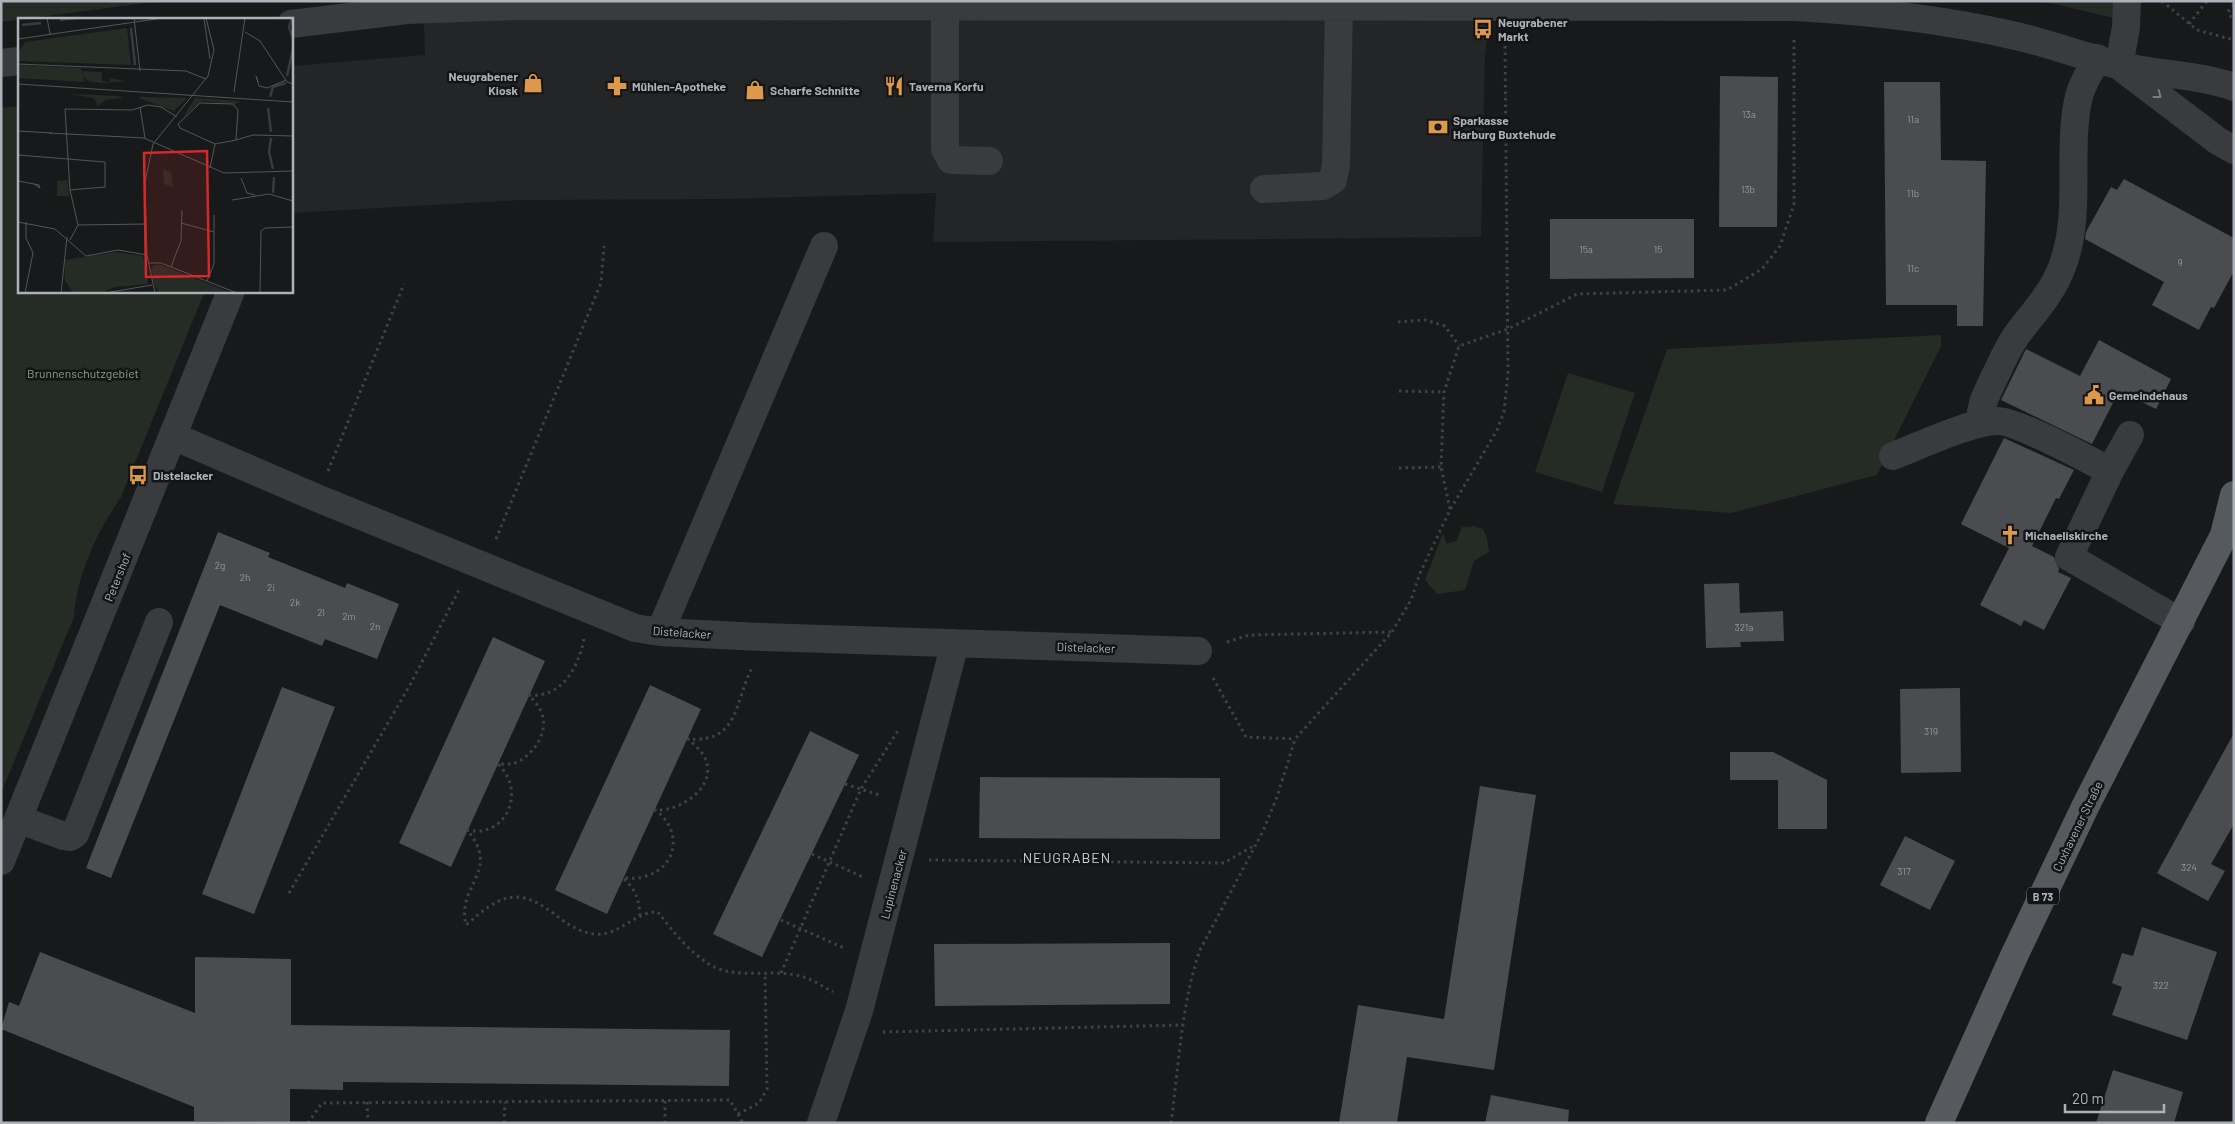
<svg xmlns="http://www.w3.org/2000/svg" width="2235" height="1124" viewBox="0 0 2235 1124" font-family="Barlow,sans-serif">
<style>
.built{fill:#242527}
.green{fill:#252c25}
.building{fill:#4a4c4f}
.lines{fill:none;stroke-linecap:round;stroke-linejoin:round}
.path{stroke:#404246;stroke-width:3;stroke-dasharray:2.5 4;stroke-linecap:butt}
.minor{stroke:#3a3b3f;stroke-width:28}
.major{stroke:#56595d;stroke-width:28}
.oneway{stroke:#797c82}
.labels{text-anchor:middle;dominant-baseline:central;stroke-width:5;stroke-linejoin:round;paint-order:stroke}
.number-label{font-size:10px;fill:#94989e}
.shield{fill:#131415;stroke:#7e8387;stroke-width:1}
.shield-label{font-size:11px;font-weight:bold;fill:#acb2b8}
.poi-label{font-size:12px;font-weight:bold;fill:#acb2b8;stroke:#131415;text-anchor:start}
.park-label{font-size:12px;fill:#88a185;stroke:#131415}
.street-label{font-size:12px;fill:#acb2b8;stroke:#131415}
.neighbourhood-label{font-size:14px;letter-spacing:1px;fill:#cdd0d5;stroke:#131415}
.inset-river{fill:none;stroke:#333d42;stroke-width:2.5}
.inset-road{fill:none;stroke:#535659;stroke-width:1}
.view{fill:#d62828;fill-opacity:0.15;stroke:#d62828;stroke-width:2.5}
.inset-edge{fill:none;stroke:#acb2b8;stroke-width:2.5}
</style>
<rect width="100%" height="100%" fill="#18191a"/>
<!-- built -->
<path class="built" d="M423 1H1493L1485 54 1481 237 933 242 936 193 724 199 521 200 291 213V69L293 66 425 55Z"/>
<!-- green -->
<path class="green" d="M1 1H160L1 22Z
M2042 1H2114V18Z
M19 106V291H205L121 497C97 532 77 574 74 617L1 793V108Z
M1941 335V346L1877 475 1731 513 1613 504 1667 349Z
M1568 373 1635 393 1602 492 1535 472Z
M1473 526 1483 529 1487 538 1489 552 1474 561 1465 590 1437 594 1425 580 1443 533 1447 544 1456 541 1462 527Z"/>
<!-- building -->
<path class="building" d="M1720 76 1778 77 1777 227H1719Z
M1884 82H1940L1941 160 1986 161 1983 326H1957V305H1886Z
M2124 179 2234 238V271L2214 308 2211 307 2199 330 2152 305 2164 282 2085 239 2086 232 2111 187 2117 190Z
M1550 219H1694V278L1550 279Z
M2099 340 2171 379 2156 409 2119 391 2092 444 2001 400 2026 349 2080 376Z
M2004 438 2074 470 2059 499 2056 498 2032 546 2054 557 2059 569 2058 572 2071 578 2044 630 2024 620 2021 626 1980 605 2009 548 1961 524Z
M218 532 270 553 268 557 345 588 347 583 399 604 377 659 325 639 322 646 220 605 111 878 86 868Z
M1739 583 1740 613 1783 611 1784 641 1740 642 1741 647 1706 648 1704 584Z
M493 637 545 661 451 867 399 843Z
M650 685 701 709 607 914 555 890Z
M282 687 335 707 254 914 202 894Z
M1960 688 1961 772 1901 773 1900 689Z
M810 731 859 755 762 957 713 934Z
M2234 733V824L2211 864 2225 871 2208 901 2157 873Z
M1730 752H1773L1827 780V829H1778V780H1730Z
M980 777 1220 778V839L979 838Z
M1480 786 1536 795 1494 1070 1407 1057 1397 1123H1339L1358 1005 1444 1019Z
M1905 836 1955 861 1930 910 1880 885Z
M2142 927 2217 952 2187 1040 2112 1015 2122 987 2112 983 2122 953 2133 956Z
M1170 943V1004L935 1006 934 944Z
M40 952 195 1013V957L291 959V1025L730 1030 729 1086 343 1082V1090L290 1089V1122L194 1121V1107L1 1029 9 1002 19 1006Z
M2113 1070 2183 1092 2174 1123H2096Z
M1491 1095 1569 1110 1568 1123H1485Z"/>
<g class="lines">
<!-- path -->
<path class="path" d="M2162 1 2197 30 2234 40
M2234 5 2229 10V15L2234 19
M2189 24 2207 1
M1398 322 1425 320 1445 326 1459 346
M1399 391 1444 392
M1399 468 1441 467
M328 471 404 284
M1450 509 1441 467 1444 392 1459 346 1508 329 1577 294 1727 290 1762 269 1780 246 1794 204V38
M496 539 601 283 604 246
M584 639C578 668 562 698 529 695 534 701 540 707 542 714 549 735 531 757 513 764H498C527 791 506 839 467 830 502 871 456 885 466 925 498 897 516 885 553 913 566 923 578 932 594 934 619 937 635 911 658 912 673 932 700 966 726 971 753 977 783 968 809 979 817 982 825 988 833 992
M1227 642 1249 635 1392 632
M1213 678 1246 737 1295 739
M845 784 882 796
M812 854 863 877
M929 860 1224 863 1255 845
M289 893 410 685 460 588
M640 916C639 899 636 890 623 878 631 878 639 879 646 876 679 866 682 829 655 810 681 812 720 785 704 756 700 749 693 744 688 739 740 743 734 702 752 668
M781 920 844 948
M781 973 861 789 899 729
M883 1032 1183 1025
M367 1102 368 1123
M738 1114 759 1103 767 1089 765 974
M308 1123 322 1103 730 1100 743 1123
M504 1123 505 1102
M665 1123V1100
M1171 1123C1179 1065 1181 1005 1200 950L1263 831 1277 797 1295 739 1392 632 1411 600 1420 573 1450 510 1497 430 1504 412 1508 373 1505 38"/>
<!-- minor -->
<path class="minor" d="M945 6V149L951 160 989 161
M291 24 407 10 518 6 1794 7C1869 11 1943 19 2016 36 2051 44 2084 57 2118 65 2156 75 2197 74 2234 87
M1 63 19 61
M2119 66 2126 27 2127 1
M2122 68 2218 141 2234 150
M1264 189 1323 186 1333 180 1336 165 1339 5
M1981 423C1979 407 1986 395 1993 380 2000 366 2007 349 2016 336 2032 314 2052 294 2062 267 2083 212 2066 151 2079 96 2082 84 2091 70 2097 58
M2130 435 2110 471 2069 557 2181 622
M173 436 317 498 635 628 660 632 761 637 1198 651
M1893 456C1919 446 1972 421 1998 421 2017 421 2089 460 2110 471
M660 632 824 246
M18 819 64 836 70 837 75 834 159 622
M1 861 231 291
M821 1123 859 1011 955 643"/>
<!-- major -->
<path class="major" d="M2224 535 2234 495
M1939 1123 2014 956 2086 805 2224 535 2234 523"/>
</g>
<!-- one-way arrows -->
<defs><path id="oneway-chevron" d="M-2-3.5L2.5 0L-2 3.5" fill="none" stroke-width="1.6" stroke-linecap="round" stroke-linejoin="round" transform="scale(1.25)"/></defs>
<use class="oneway" href="#oneway-chevron" transform="translate(2158 95) rotate(37)"/>
<!-- icons -->
<defs>
<symbol id="bus-bare" viewBox="-9 -9 18 18"><path d="M-5-6H5V4H4V6H2V4H-2V6H-4V4H-5ZM-3.5-4V0h7V-4ZM-3.5 1.2v1.5H-2V1.2ZM2 1.2v1.5H3.5V1.2Z" fill="#de984c" stroke="#131415" stroke-width="2.5" paint-order="stroke"/></symbol>
<symbol id="shop-bare" viewBox="-9 -9 18 18"><path d="M-5-2.5h2.3a2.7 3.5 0 0 1 5.4 0H5L5.5 6h-11ZM-1.5-2.5h3a1.5 2.3 0 0 0-3 0Z" fill="#de984c" stroke="#131415" stroke-width="2.5" paint-order="stroke"/></symbol>
<symbol id="pharmacy-bare" viewBox="-9 -9 18 18"><path d="M-2-6h4v4h4v4h-4v4h-4v-4h-4v-4h4Z" fill="#de984c" stroke="#131415" stroke-width="2.5" paint-order="stroke"/></symbol>
<symbol id="restaurant-bare" viewBox="-9 -9 18 18"><path d="M-5-6h1v4h1v-4h1v4h1v-4h1v5L-1.5 .5V6h-2V.5L-5-1ZM5-6V6H3V1.5H1.5Q1.5-4 5-6Z" fill="#de984c" stroke="#131415" stroke-width="2.5" paint-order="stroke"/></symbol>
<symbol id="bank-bare" viewBox="-9 -9 18 18"><path d="M-6-4H6V4H-6ZM0-2.3a2.3 2.3 0 1 0 0 4.6a2.3 2.3 0 1 0 0-4.6Z" fill="#de984c" stroke="#131415" stroke-width="2.5" paint-order="stroke"/></symbol>
<symbol id="civic-bare" viewBox="-9 -9 18 18"><path d="M-.6-6.5H3V-4.5H.6V-3L4-1V1h2V6H-6V1h2V-1L-.6-3ZM-1.2 2.5V6h2.4V2.5Z" fill="#de984c" stroke="#131415" stroke-width="2.5" paint-order="stroke"/></symbol>
<symbol id="church-bare" viewBox="-9 -9 18 18"><path d="M-1.2-6h2.4v3.5h3.3v2.4h-3.3V6h-2.4V-.1h-3.3v-2.4h3.3Z" fill="#de984c" stroke="#131415" stroke-width="2.5" paint-order="stroke"/></symbol>
</defs>
<g fill-rule="evenodd">
<use href="#bus-bare" x="1469" y="15" width="28" height="28"/>
<use href="#shop-bare" x="519" y="69" width="28" height="28"/>
<use href="#pharmacy-bare" x="603" y="72" width="28" height="28"/>
<use href="#restaurant-bare" x="880" y="72" width="28" height="28"/>
<use href="#shop-bare" x="741" y="76" width="28" height="28"/>
<use href="#bank-bare" x="1424" y="113" width="28" height="28"/>
<use href="#civic-bare" x="2080" y="381" width="28" height="28"/>
<use href="#bus-bare" x="124" y="461" width="28" height="28"/>
<use href="#church-bare" x="1996" y="521" width="28" height="28"/>
</g>
<g class="labels">
<!-- number labels -->
<g class="number-label">
<text x="1749" y="114">13a</text>
<text x="1913" y="119">11a</text>
<text x="1748" y="189">13b</text>
<text x="1913" y="193">11b</text>
<text x="1586" y="249">15a</text>
<text x="1658" y="249">15</text>
<text x="2180" y="262">9</text>
<text x="1913" y="268">11c</text>
<text x="220" y="565">2g</text>
<text x="245" y="577">2h</text>
<text x="271" y="587">2i</text>
<text x="295" y="602">2k</text>
<text x="321" y="612">2l</text>
<text x="349" y="616">2m</text>
<text x="375" y="626">2n</text>
<text x="1744" y="627">321a</text>
<text x="1931" y="731">319</text>
<text x="2189" y="867">324</text>
<text x="1904" y="871">317</text>
<text x="2161" y="985">322</text>
</g>
<!-- shield labels -->
<rect class="shield" x="2027" y="887.5" width="32" height="17" rx="4"/>
<g class="shield-label">
<text x="2043" y="896">B 73</text>
</g>
<!-- poi labels -->
<g class="poi-label">
<text x="1498" y="22">Neugrabener<tspan x="1498" dy="14">Markt</tspan></text>
<text x="518" y="76" text-anchor="end">Neugrabener<tspan x="518" dy="14">Kiosk</tspan></text>
<text x="632" y="86">Mühlen-Apotheke</text>
<text x="909" y="86">Taverna Korfu</text>
<text x="770" y="90">Scharfe Schnitte</text>
<text x="1453" y="120">Sparkasse<tspan x="1453" dy="14">Harburg Buxtehude</tspan></text>
<text x="2109" y="395">Gemeindehaus</text>
<text x="153" y="475">Distelacker</text>
<text x="2025" y="535">Michaeliskirche</text>
</g>
<!-- park labels -->
<g class="park-label">
<text x="83" y="373">Brunnenschutzgebiet</text>
</g>
<!-- street labels -->
<g class="street-label">
<text transform="translate(117 577) rotate(-68)">Petershof</text>
<text transform="translate(682 632) rotate(4)">Distelacker</text>
<text transform="translate(1086 647) rotate(2)">Distelacker</text>
<text transform="translate(2077 826) rotate(-64)">Cuxhavener Straße</text>
<text transform="translate(893 884) rotate(-75)">Lupinenacker</text>
</g>
<!-- neighbourhood labels -->
<g class="neighbourhood-label">
<text x="1067" y="857">NEUGRABEN</text>
</g>
</g>
<!-- overview -->
<g transform="translate(18 18)">
<rect width="275" height="275" fill="#18191a"/>
<path d="M109 10 113 47 0 43V34L7 24ZM0 47 63 50 66 64 0 60ZM64 53 84 54V63L92 64 91 60 107 63 87 65 72 64 66 60ZM52 76 100 78 106 80 87 82 80 88 76 80ZM121 80 123 79 169 80 156 93ZM177 80 222 83 218 86 184 83 165 99ZM145 151 153 154 155 169 146 166ZM50 162 51 178H39V163ZM98 234 125 238 130 266 97 269 83 275H56L47 263 46 242ZM136 247H143L214 275H142L137 269 133 251Z" fill="#252c25"/>
<path class="inset-river" d="M274 0 271 9 275 20M42 2 60 0M4 7 23 5M113 10 117 47M269 58 275 31M252 79 255 69 268 65M250 90 253 114M253 120 251 134 255 151M255 175 256 159"/>
<path class="inset-road" d="M29 0 32 16M116 0 122 53M186 1 192 41M227 14 242 23 269 64 275 66M0 21 145 0M0 46 168 53 188 61M240 64 238 58 241 68 249 70 268 62M0 66 275 84M216 74 227 0M122 89 127 120M0 113 34 115M31 115 126 120 206 155 275 153M218 122 220 92 215 86 182 85 160 106 162 110 197 126 218 122 235 117 275 118M135 126 127 164 129 237 137 275M135 126 190 58 196 32 188 0M0 137 87 144V169L52 172M192 150 197 126M223 160 229 175 237 177M0 163 16 166 21 167 22 170 16 166M214 182 251 176 275 183M0 204 37 211 68 238 100 232 129 237M163 205 196 214M60 207 128 206M52 222 60 207 52 172 47 91 114 92 130 87 143 89 159 99M130 245H143L219 275M153 249 163 223 164 192M189 263 196 246V197M7 275 15 235 8 220V204M43 275 49 219M87 275 134 267M242 275 243 213 247 210 275 209"/>
<path class="view" d="M189 133 191 258 128 259 126 135Z"/>
<rect width="275" height="275" class="inset-edge"/>
</g>
<!-- border -->
<rect width="2235" height="1124" fill="none" stroke="#acb2b8" stroke-width="5"/>
<!-- scale -->
<path d="M2065 1104v8h99v-8" fill="none" stroke="#acb2b8" stroke-width="2.5"/>
<text x="2072" y="1104" font-size="15" fill="#acb2b8" stroke="#131415" stroke-width="4" paint-order="stroke">20 m</text>
</svg>
